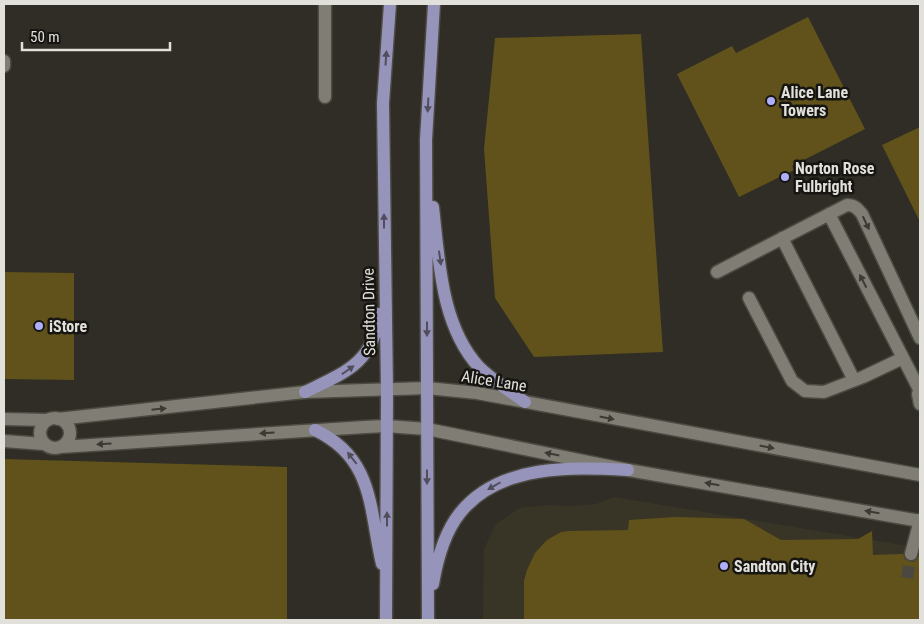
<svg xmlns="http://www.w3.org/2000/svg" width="924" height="624" viewBox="0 0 924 624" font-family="'Roboto Condensed',sans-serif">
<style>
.built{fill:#393526}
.building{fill:#60521a}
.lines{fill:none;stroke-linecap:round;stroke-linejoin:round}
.minor-tunnel{stroke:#4a4840;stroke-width:12;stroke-dasharray:12 6;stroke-linecap:butt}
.minor-casing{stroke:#4c4a42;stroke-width:15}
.major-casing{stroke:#4c4a42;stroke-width:15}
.minor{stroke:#807e74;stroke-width:12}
.major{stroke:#9694bb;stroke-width:12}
.oneway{fill:#504e5d}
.oneway2{fill:#3b3a34}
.poi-dot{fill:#afaefa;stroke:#161511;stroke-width:2}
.labels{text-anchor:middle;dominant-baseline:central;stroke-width:5;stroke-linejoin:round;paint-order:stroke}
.poi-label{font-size:16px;font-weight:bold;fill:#e1e0da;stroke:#161511;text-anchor:start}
.street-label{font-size:16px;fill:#e1e0da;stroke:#161511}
</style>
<rect width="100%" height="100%" fill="#2f2d25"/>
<!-- built -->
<path class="built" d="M614 497 920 548V620H483L484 549 496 524 520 508 545 505 575 506 596 504Z"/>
<!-- building -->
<path class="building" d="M808 17 865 129 792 166 794 170 739 197 677 74 732 46 736 53Z
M641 34 663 352 534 357 495 298 484 149 495 38Z
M920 127V222L882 145Z
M4 272 74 273V380L4 379Z
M4 459 287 467V620H4Z
M676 517 744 519 781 540 858 539 872 531 873 555 903 554 906 560 913 562 916 560 920 554V620H524V581L527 570 535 553 547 540 561 532 569 531 628 530 629 520Z"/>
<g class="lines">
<!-- minor-tunnel -->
<path class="minor-tunnel" d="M907 578 911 554"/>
<defs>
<path id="minor" d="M325 4V97
M4 61V66
M829 214 919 389
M782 238 854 380
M717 272 847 205C854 205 857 208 862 214L920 338
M749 298 792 381 805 391 824 392 863 377 903 358
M920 387 918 394 920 404
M40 433a15 15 0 1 1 30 0a15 15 0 1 1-30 0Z
M4 419 48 420
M58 419 305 392 427 388 477 393 920 475
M4 441 44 444
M61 447 365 427 386 426 427 429 628 470 920 521
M911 554 920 520"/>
<path id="major" d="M433 207C439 260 441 326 479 367 492 380 510 391 525 402
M305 392C344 373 374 363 379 314
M315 430C374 458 369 508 382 564
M433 584C437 560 444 533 460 513 499 464 571 467 628 470
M386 620 387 390 383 103 390 4
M428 620 426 140 434 4"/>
</defs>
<!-- minor casing -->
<use href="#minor" class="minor-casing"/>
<!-- major casing -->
<use href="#major" class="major-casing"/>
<!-- minor -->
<use href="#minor" class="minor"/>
<!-- major -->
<use href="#major" class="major"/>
</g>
<!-- one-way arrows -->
<defs><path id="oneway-solid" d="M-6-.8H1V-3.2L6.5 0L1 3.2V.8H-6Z" transform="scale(1.25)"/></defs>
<g class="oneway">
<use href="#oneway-solid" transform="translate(386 58) rotate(-86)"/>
<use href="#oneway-solid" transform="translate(428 105) rotate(93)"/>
<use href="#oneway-solid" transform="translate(384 221) rotate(-90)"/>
<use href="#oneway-solid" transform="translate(440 258) rotate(82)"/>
<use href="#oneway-solid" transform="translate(427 329) rotate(90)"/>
<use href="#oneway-solid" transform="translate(348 370) rotate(-35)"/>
<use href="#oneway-solid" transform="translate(352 458) rotate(-128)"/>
<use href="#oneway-solid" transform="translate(427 477) rotate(90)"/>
<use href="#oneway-solid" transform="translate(494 486) rotate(150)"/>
<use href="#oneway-solid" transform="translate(387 519) rotate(-90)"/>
</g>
<g class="oneway2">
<use href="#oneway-solid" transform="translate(866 223) rotate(65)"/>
<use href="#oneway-solid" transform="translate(863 281) rotate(-117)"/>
<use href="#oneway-solid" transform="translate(159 409) rotate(-6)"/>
<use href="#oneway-solid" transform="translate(607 418) rotate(11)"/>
<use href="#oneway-solid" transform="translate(267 433) rotate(176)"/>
<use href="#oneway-solid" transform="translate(104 444) rotate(176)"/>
<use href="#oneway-solid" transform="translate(767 447) rotate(11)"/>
<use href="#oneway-solid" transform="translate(552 454) rotate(-169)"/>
<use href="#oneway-solid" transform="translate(712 484) rotate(-170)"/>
<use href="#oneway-solid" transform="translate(872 512) rotate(-170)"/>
</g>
<!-- markers -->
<g class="poi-dot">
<circle cx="771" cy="101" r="5"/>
<circle cx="785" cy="177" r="5"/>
<circle cx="39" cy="326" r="5"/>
<circle cx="724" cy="566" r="5"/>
</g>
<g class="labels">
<!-- poi labels -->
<g class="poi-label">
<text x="781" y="92">Alice Lane<tspan x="781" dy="18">Towers</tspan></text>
<text x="795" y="168">Norton Rose<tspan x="795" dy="18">Fulbright</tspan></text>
<text x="49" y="326">iStore</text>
<text x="734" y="566">Sandton City</text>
</g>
<!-- street labels -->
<g class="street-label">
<text transform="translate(369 312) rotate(-91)">Sandton Drive</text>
<text transform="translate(494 381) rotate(9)">Alice Lane</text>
</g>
</g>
<!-- border -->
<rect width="924" height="624" fill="none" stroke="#e1e0da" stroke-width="10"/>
<!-- scale -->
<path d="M22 42v8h148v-8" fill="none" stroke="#e1e0da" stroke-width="2.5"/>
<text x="30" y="42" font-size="15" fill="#e1e0da" stroke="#161511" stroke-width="4" paint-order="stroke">50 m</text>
</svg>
